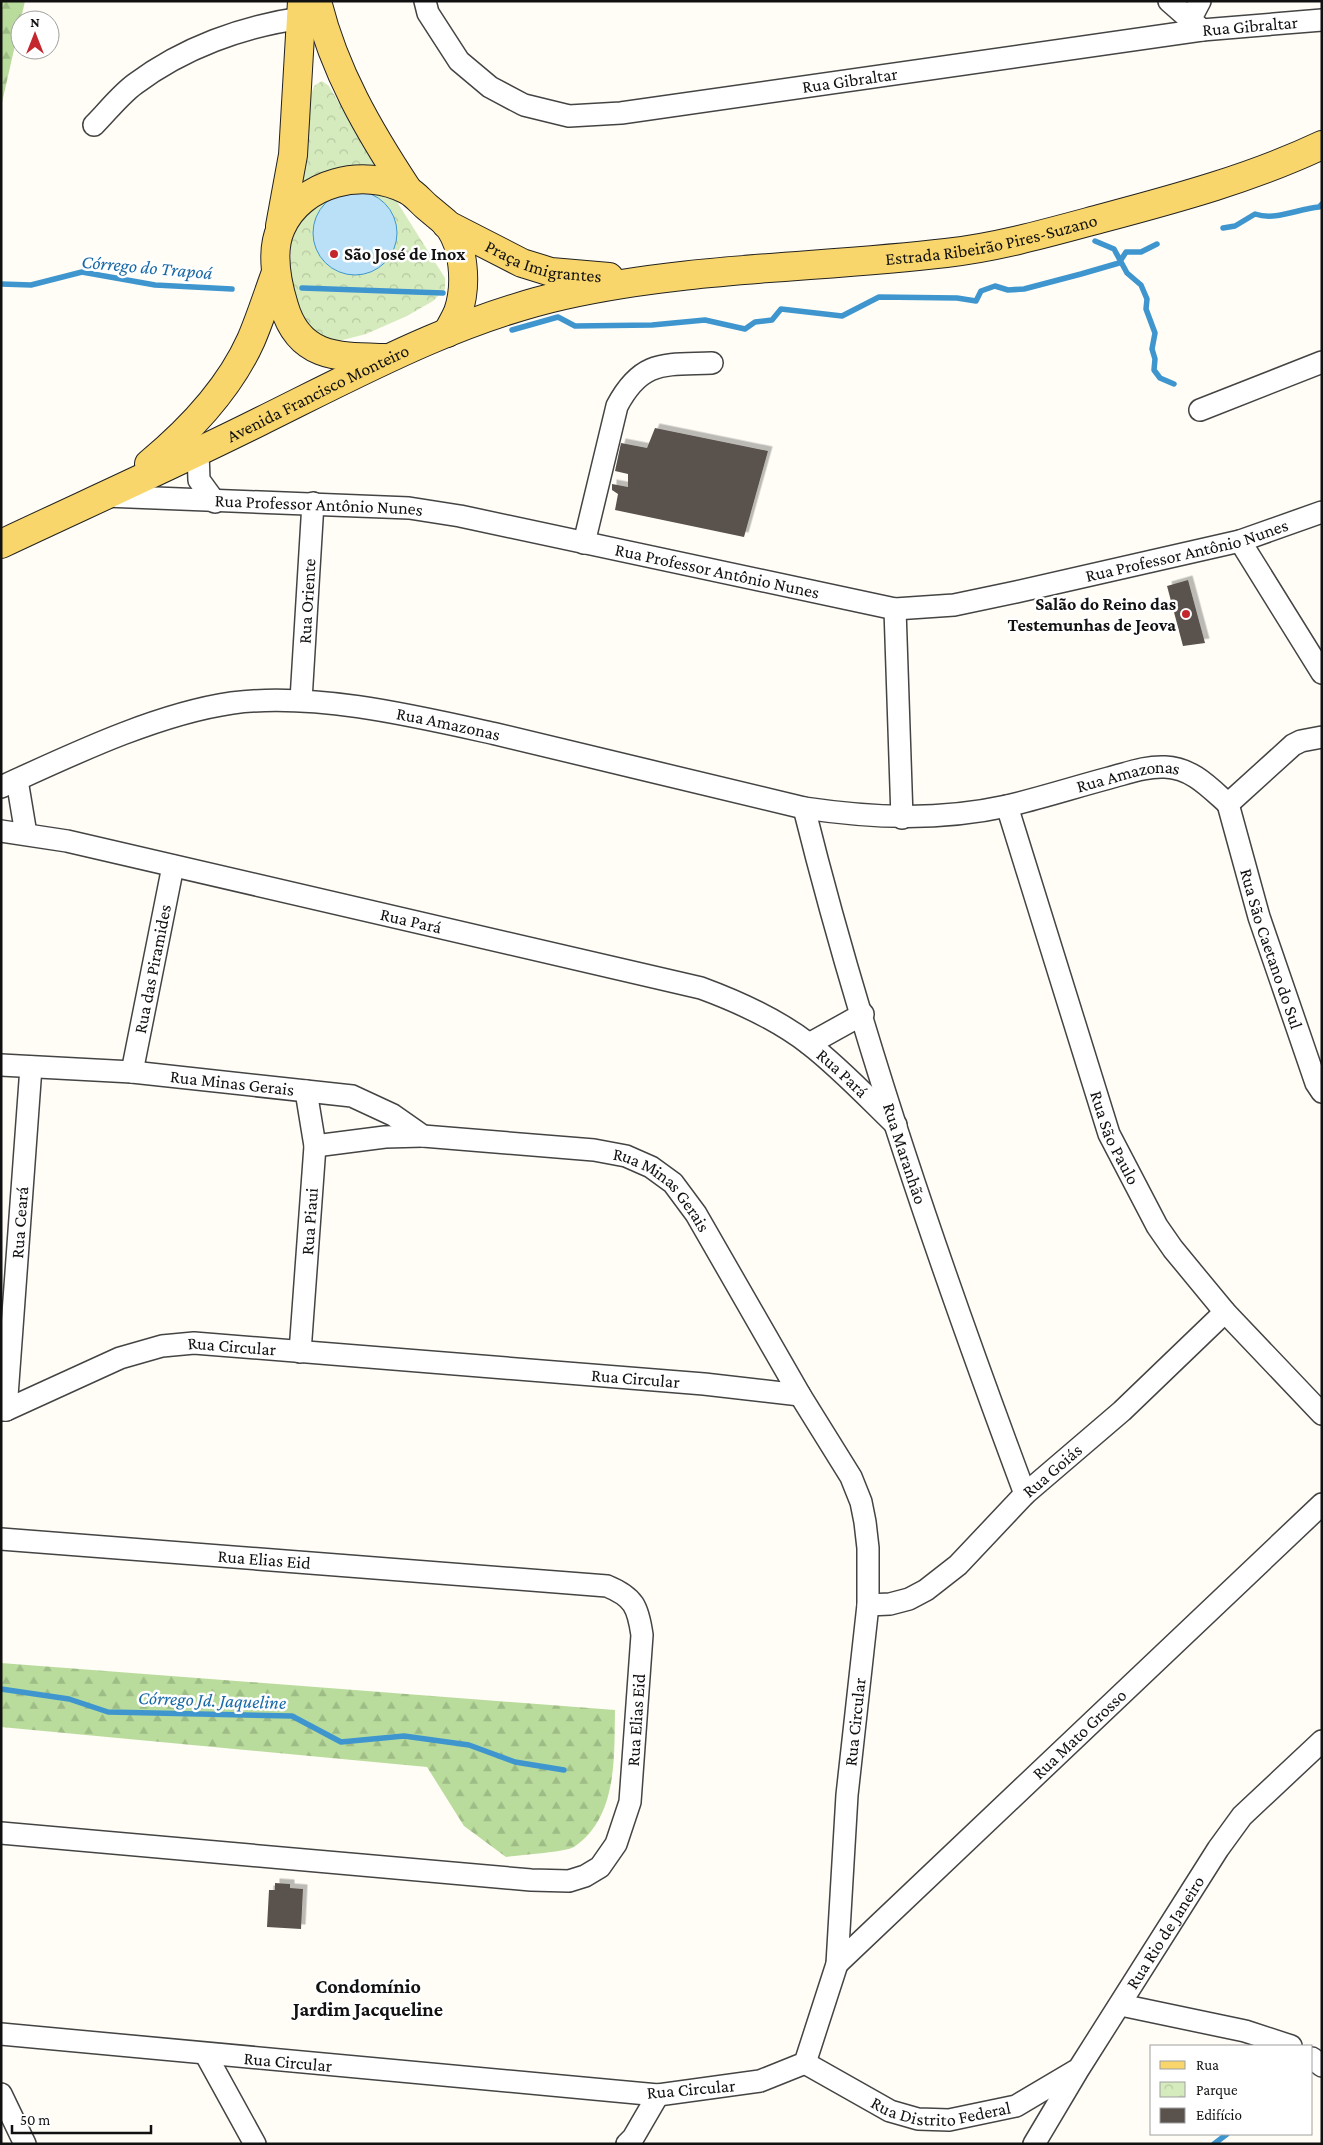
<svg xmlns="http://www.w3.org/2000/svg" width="1323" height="2145" viewBox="0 0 1323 2145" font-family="'Crimson Pro',serif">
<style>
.forest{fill:url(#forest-firs)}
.park{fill:url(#park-crowns)}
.water{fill:#b9e0f7;stroke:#3f96cf}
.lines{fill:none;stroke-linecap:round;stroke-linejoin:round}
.stream{stroke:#3f96cf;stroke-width:5.5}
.building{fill:#5a524d;filter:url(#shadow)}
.minor-casing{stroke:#444;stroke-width:24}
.major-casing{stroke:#222;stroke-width:30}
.minor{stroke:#fff;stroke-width:21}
.major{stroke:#f9d66b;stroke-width:28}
.poi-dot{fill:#c4262e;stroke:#fff;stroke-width:2}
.labels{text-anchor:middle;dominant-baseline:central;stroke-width:5;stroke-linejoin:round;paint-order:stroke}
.street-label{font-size:18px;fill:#111;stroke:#fff}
.poi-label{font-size:18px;font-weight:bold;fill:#111;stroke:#fff;text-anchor:start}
.water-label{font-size:19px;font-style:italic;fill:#1768a6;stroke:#fff}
.quarter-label{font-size:20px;font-weight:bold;fill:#111;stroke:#fff}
</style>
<defs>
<pattern id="forest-firs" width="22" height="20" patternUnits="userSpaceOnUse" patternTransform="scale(1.25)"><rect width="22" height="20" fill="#b9dc9c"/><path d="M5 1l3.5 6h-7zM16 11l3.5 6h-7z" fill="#9ebc85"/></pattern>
<pattern id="park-crowns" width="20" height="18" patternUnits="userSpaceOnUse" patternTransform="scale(1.25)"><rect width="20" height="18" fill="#d5ebbd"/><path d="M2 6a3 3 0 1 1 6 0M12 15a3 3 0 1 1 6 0" fill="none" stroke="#b6c8a1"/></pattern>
<filter id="shadow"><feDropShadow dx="4.5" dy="-4.5" stdDeviation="0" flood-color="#0004"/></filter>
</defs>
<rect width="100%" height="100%" fill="#fffdf5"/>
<!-- forest -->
<path class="forest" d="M1 1H25L1 107Z
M1 1663 615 1710C614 1757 618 1817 574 1847 566 1852 519 1855 506 1857L464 1826 427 1767 1 1727Z"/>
<!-- park -->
<path class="park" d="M322 81 329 86 387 186 445 278V289L433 301 407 316 366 334 339 341 318 339 288 298 294 203 310 98 314 86Z"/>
<!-- water -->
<path class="water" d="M313 233a42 42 0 1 1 84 0a42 42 0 1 1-84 0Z"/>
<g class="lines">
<!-- stream -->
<path class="stream" d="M1223 228 1235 226 1255 214C1276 221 1297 209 1319 207L1322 204
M1095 241 1114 249 1127 273 1141 285 1147 299 1146 309 1155 333 1152 349 1155 359 1154 370 1160 378 1174 384
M1 284 31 285 82 272 155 285 232 289
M302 288 443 293
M512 330 558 317 575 326 652 325 705 320 745 329 755 322 772 320 781 309 842 316 879 297 957 298 976 301 981 291 995 286 1008 290 1024 289 1081 274 1119 263 1126 252H1141L1157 244
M1 1689 69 1699 108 1712 292 1716 341 1742 404 1736 469 1745 515 1762 564 1770
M1214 2144 1227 2134"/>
</g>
<!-- building -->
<path class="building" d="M655 428 768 451 744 537 615 510 618 494 612 490V484L628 487V474L615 471 621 443 647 448Z
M1188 580 1205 643 1183 646 1167 586Z
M275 1883 290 1884V1888L303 1889 301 1929 267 1927 269 1890H275Z"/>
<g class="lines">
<defs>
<g id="minor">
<path id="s1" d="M425 1 428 13 459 61 490 87 524 105 569 116 621 113 1202 30 1322 20"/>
<path d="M1169 1 1202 30"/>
<path d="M1190 20 1200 1"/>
<path d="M94 125C107 112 120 95 135 84 183 48 243 26 302 18"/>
<path d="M1200 410 1322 362"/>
<path d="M198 453 199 480 215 502"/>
<path id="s2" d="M105 496 409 508 460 516 895 609 954 605 1016 592 1240 541 1322 512"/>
<path d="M1240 541 1322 673"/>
<path d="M584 543 617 406C642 359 665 365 712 363"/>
<path d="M895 609 902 818"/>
<path id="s3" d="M301 700 313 503"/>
<path d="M17 780 26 834"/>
<path id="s4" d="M1 787C71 755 156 714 232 703 314 692 415 716 496 734 599 758 701 784 804 808 872 818 939 821 1007 806 1041 798 1075 787 1109 778 1128 773 1146 766 1165 767 1192 768 1209 787 1228 804"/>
<path id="s5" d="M1228 804 1259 917 1316 1083 1322 1092"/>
<path d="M1228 804 1293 745 1301 741 1322 737"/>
<path id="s6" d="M1007 806 1109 1134 1157 1226 1173 1249 1225 1312 1322 1414"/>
<path id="s7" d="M804 808C862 1041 941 1269 1025 1494"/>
<path id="s8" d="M1 831 67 841 701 988C739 1002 777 1019 809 1044 840 1068 868 1098 896 1125"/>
<path d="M809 1044 863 1014"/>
<path id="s9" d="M1 1065 132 1072 352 1096 393 1115 423 1136 594 1150 626 1156 651 1167 673 1183 696 1214 800 1395 851 1477 861 1502 865 1522 868 1548V1605L847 1795 837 1964 805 2063 760 2081 658 2095 1 2034"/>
<path id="s10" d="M132 1072 173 866"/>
<path d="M315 1146 385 1137 423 1136"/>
<path id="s11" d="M300 1352 315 1146 306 1091"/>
<path id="s12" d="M1 1410H6L120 1358 162 1346 194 1343 704 1384 800 1395"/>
<path id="s13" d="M6 1410 31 1067"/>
<path id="s14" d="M1 1539 607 1586C634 1597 638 1607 642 1635L630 1802 616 1844 600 1867 585 1876 569 1881 531 1880 1 1833"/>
<path id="s15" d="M868 1605 890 1604 909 1599 926 1590 958 1565 1025 1494 1122 1411 1225 1312"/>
<path id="s16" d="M837 1964 1322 1504"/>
<path d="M1121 2005 1245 2031 1291 2046"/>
<path d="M206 2055 255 2144"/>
<path d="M1312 2058 1322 2066"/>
<path id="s17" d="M805 2063 890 2111 918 2119 949 2120 1016 2106 1075 2071"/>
<path d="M1 2094 25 2144"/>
<path d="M627 2144 633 2138 658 2095"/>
<path id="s18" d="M1034 2144 1078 2070 1218 1849 1242 1816 1322 1741"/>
</g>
<g id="major">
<path d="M317 1C334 71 369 131 408 190"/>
<path id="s19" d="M446 224 522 263 551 272 609 277"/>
<path d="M280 226 293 155 302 1"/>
<path d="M384 358C338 357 299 358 284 306 277 283 270 252 281 228 301 182 364 167 407 190 415 194 421 202 427 207 433 212 439 217 445 222 465 243 467 286 458 312 455 319 451 326 447 333"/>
<path d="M149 464C190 430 229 389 251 340 260 319 267 297 275 275"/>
<path id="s20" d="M1 544C88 503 175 464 261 421 358 373 457 319 564 295 689 267 819 268 946 253 999 247 1051 232 1103 218 1178 198 1252 178 1322 145"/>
</g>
</defs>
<!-- minor casing -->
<use href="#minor" class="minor-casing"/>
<!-- major casing -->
<use href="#major" class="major-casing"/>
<!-- minor -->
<use href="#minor" class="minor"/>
<!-- major -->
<use href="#major" class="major"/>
</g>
<!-- markers -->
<g class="poi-dot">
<circle cx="334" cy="254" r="5"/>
<circle cx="1186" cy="614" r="5"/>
</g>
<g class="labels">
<!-- street labels -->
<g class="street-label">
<text stroke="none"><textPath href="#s1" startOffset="882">Rua Gibraltar</textPath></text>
<text stroke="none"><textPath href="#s1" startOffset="478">Rua Gibraltar</textPath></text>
<text stroke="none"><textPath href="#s20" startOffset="1048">Estrada Ribeirão Pires-Suzano</textPath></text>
<text stroke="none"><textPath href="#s19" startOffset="106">Praça Imigrantes</textPath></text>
<text stroke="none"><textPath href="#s20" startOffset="351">Avenida Francisco Monteiro</textPath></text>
<text stroke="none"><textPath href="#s2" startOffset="214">Rua Professor Antônio Nunes</textPath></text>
<text stroke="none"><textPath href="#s2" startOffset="1099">Rua Professor Antônio Nunes</textPath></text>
<text stroke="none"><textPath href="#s2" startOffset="619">Rua Professor Antônio Nunes</textPath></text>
<text stroke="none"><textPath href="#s3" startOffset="99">Rua Oriente</textPath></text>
<text stroke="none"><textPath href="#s4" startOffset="465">Rua Amazonas</textPath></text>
<text stroke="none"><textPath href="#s4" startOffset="1160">Rua Amazonas</textPath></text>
<text stroke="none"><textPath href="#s8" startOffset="420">Rua Pará</textPath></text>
<text stroke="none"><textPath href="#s5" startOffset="151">Rua São Caetano do Sul</textPath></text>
<text stroke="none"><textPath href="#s10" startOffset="105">Rua das Piramides</textPath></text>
<text stroke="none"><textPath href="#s8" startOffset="884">Rua Pará</textPath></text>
<text stroke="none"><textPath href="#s9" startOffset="232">Rua Minas Gerais</textPath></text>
<text stroke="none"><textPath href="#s6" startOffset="349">Rua São Paulo</textPath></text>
<text stroke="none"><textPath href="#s7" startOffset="360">Rua Maranhão</textPath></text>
<text stroke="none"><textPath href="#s9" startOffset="688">Rua Minas Gerais</textPath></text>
<text stroke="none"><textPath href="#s11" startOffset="131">Rua Piaui</textPath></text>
<text stroke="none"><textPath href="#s13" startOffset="188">Rua Ceará</textPath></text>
<text stroke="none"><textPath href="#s12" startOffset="244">Rua Circular</textPath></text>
<text stroke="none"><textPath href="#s12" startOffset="649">Rua Circular</textPath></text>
<text stroke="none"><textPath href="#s15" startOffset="235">Rua Goiás</textPath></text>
<text stroke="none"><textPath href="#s14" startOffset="264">Rua Elias Eid</textPath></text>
<text transform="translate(636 1720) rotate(-86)">Rua Elias Eid</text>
<text transform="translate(855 1722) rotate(-84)">Rua Circular</text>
<text stroke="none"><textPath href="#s16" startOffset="334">Rua Mato Grosso</textPath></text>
<text stroke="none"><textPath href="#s18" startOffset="249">Rua Rio de Janeiro</textPath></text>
<text transform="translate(288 2062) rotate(5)">Rua Circular</text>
<text transform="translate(691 2089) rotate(-5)">Rua Circular</text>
<text stroke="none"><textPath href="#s17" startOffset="149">Rua Distrito Federal</textPath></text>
</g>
<!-- poi labels -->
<g class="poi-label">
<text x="344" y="254">São José de Inox</text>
<text x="1176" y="604" text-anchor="end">Salão do Reino das<tspan x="1176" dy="21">Testemunhas de Jeova</tspan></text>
</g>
<!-- water labels -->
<g class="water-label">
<text transform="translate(147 267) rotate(5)">Córrego do Trapoá</text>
<text transform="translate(212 1700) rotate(2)">Córrego Jd. Jaqueline</text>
</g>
<!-- quarter labels -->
<g class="quarter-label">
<text x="368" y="1986">Condomínio<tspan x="368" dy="23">Jardim Jacqueline</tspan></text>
</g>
</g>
<!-- border -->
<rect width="1323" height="2145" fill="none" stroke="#111111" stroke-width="5"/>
<!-- legend -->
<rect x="1150" y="2045" width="162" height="90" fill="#ffffff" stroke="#a0a0a0"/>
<rect x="1160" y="2061" width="25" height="8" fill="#f9d66b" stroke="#a0a0a0"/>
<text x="1196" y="2070" font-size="15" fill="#111111">Rua</text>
<rect x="1160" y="2082" width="25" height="15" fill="url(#park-crowns)" stroke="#a0a0a0"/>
<text x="1196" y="2095" font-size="15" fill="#111111">Parque</text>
<rect x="1160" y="2108" width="25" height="15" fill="#5a524d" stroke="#a0a0a0"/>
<text x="1196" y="2120" font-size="15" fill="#111111">Edifício</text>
<!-- north arrow -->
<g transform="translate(35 35)"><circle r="24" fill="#ffffff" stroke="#a0a0a0"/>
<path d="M0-4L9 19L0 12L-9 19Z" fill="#c4262e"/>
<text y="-8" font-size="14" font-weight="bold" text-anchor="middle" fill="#111111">N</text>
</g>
<!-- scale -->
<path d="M12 2125v8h139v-8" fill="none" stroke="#111111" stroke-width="2.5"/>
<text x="20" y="2125" font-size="15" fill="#111111" stroke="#ffffff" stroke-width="4" paint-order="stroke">50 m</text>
</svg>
